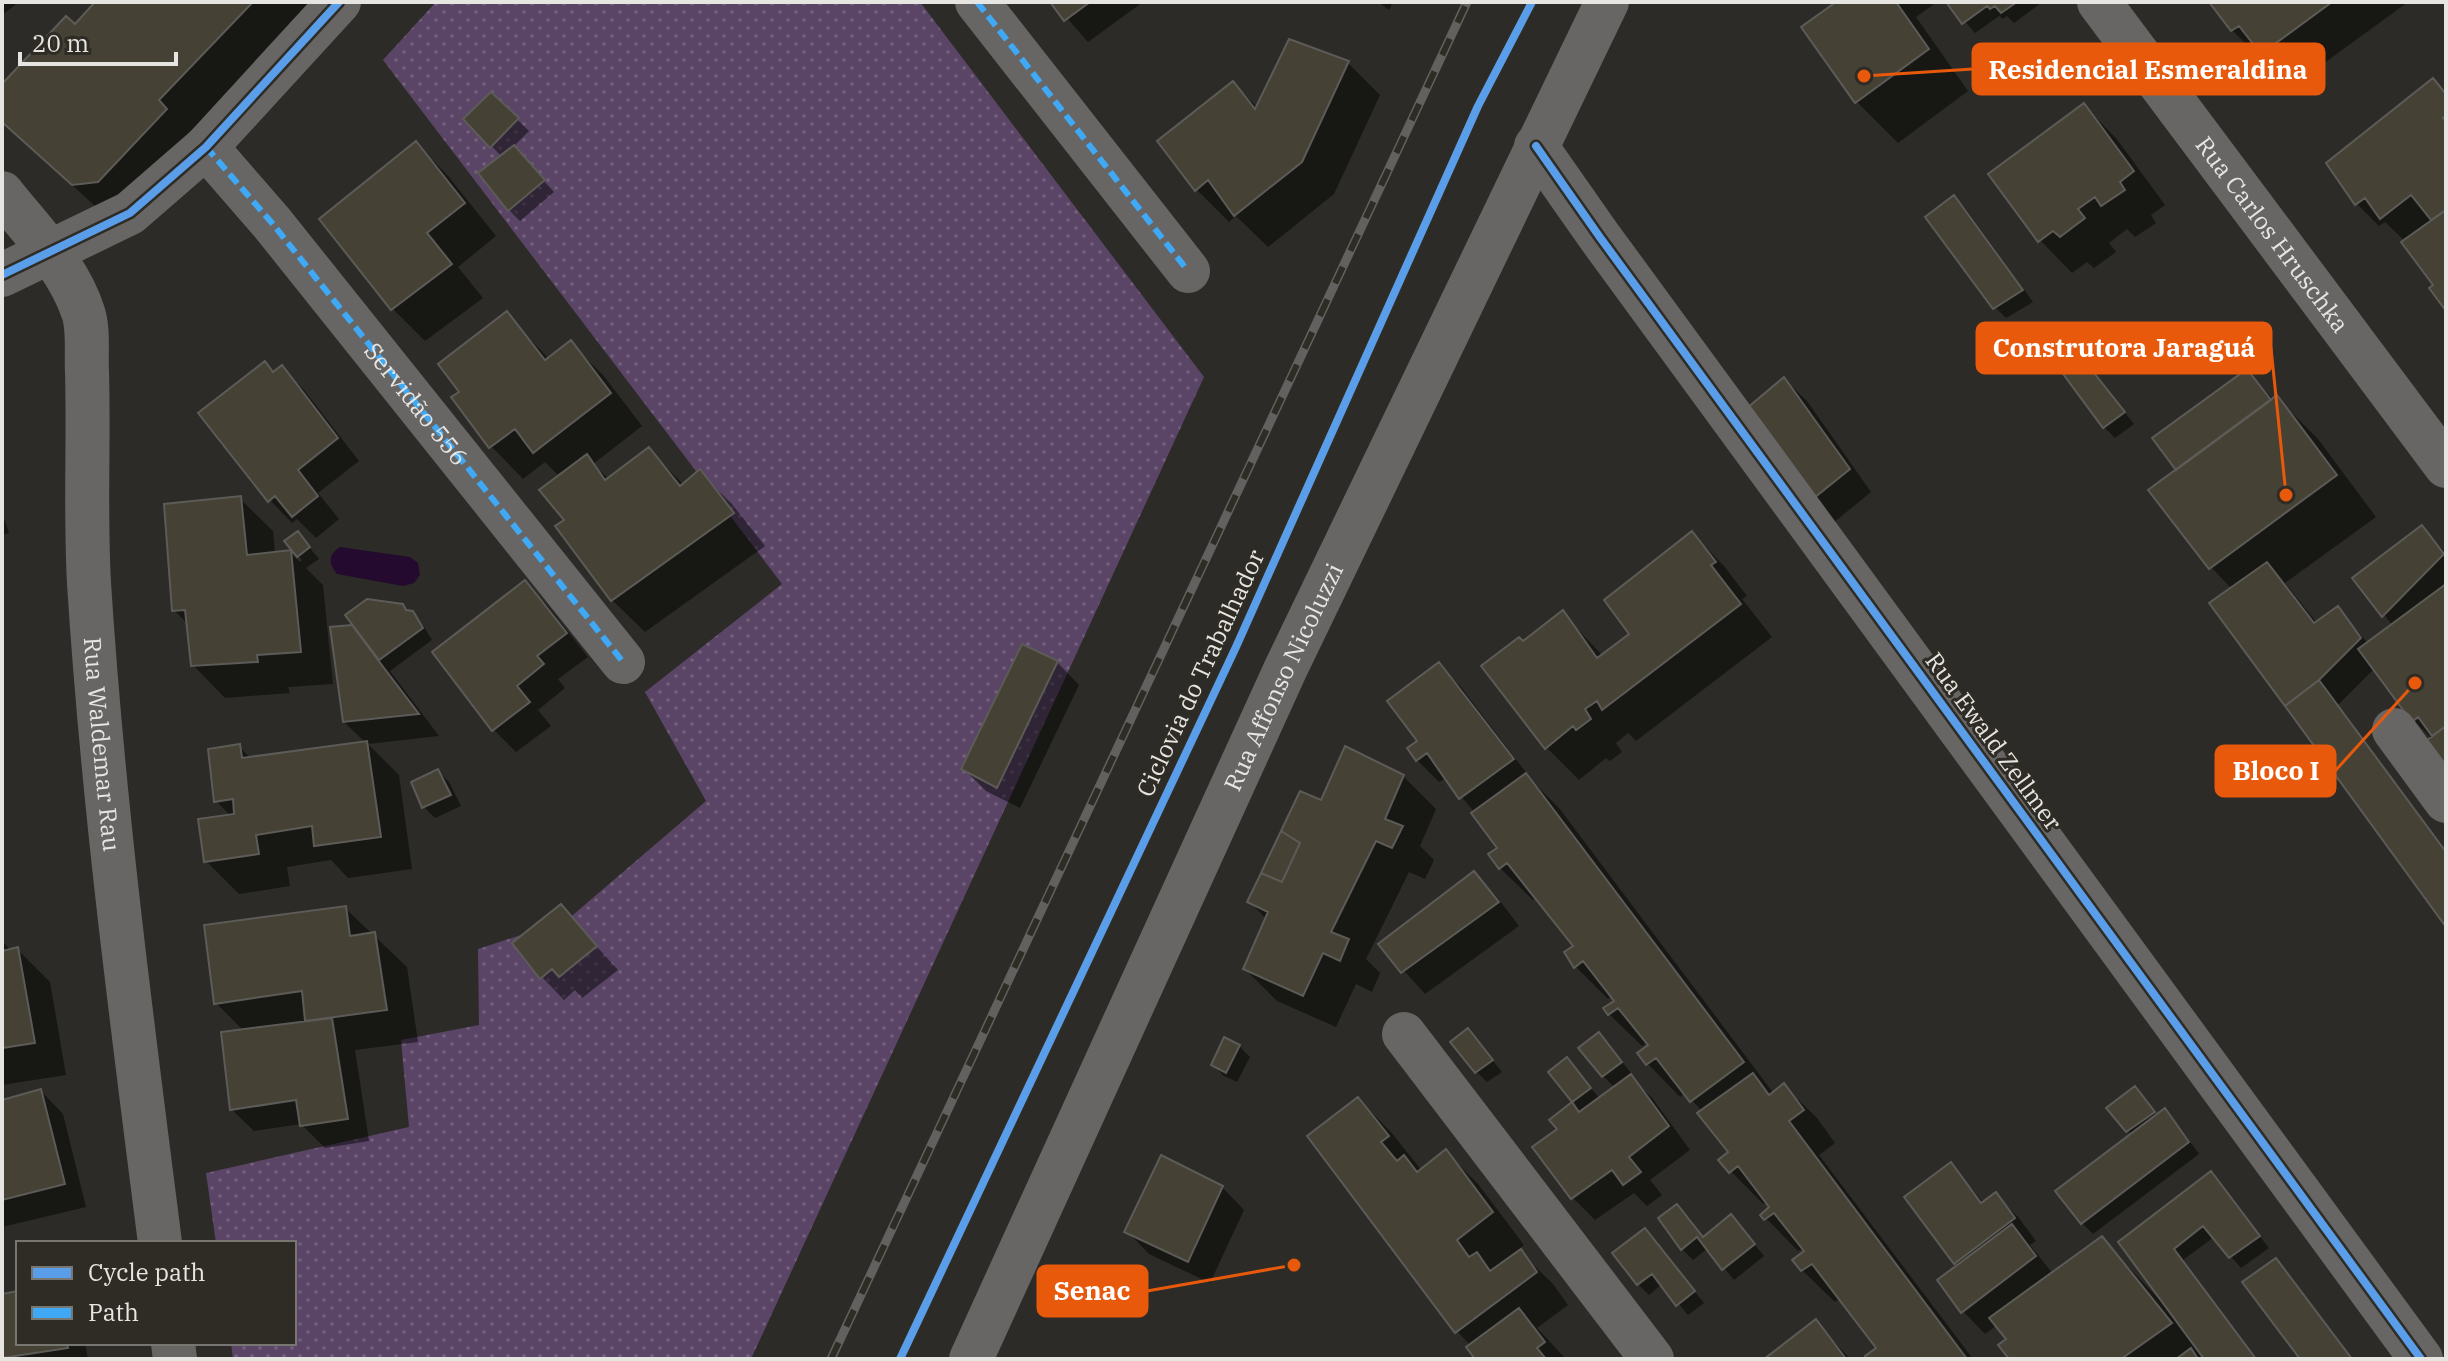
<svg xmlns="http://www.w3.org/2000/svg" width="2448" height="1361" viewBox="0 0 2448 1361" font-family="'IBM Plex Serif',serif">
<style>
.grass{fill:url(#grass-dots)}
.water{fill:#230a2e}
.shadow{fill:#0007}
.building{fill:#454135;stroke:#5c5b57;stroke-width:2}
.lines{fill:none;stroke-linecap:round;stroke-linejoin:round}
.minor{stroke:#686665;stroke-width:44}
.rail-casing{stroke:#62615f;stroke-width:9}
.rail{stroke:#2e2c25;stroke-width:6;stroke-dasharray:18;stroke-linecap:butt}
.quiet{stroke:#3fa9f5;stroke-width:6;stroke-dasharray:12 6;stroke-linecap:butt}
.cycleway-casing{stroke:#2e2c25;stroke-width:13}
.cycleway{stroke:#5a9eea;stroke-width:8}
.labels{text-anchor:middle;dominant-baseline:central;stroke-width:6;stroke-linejoin:round;paint-order:stroke}
.street-label{font-size:24px;fill:#e7e5e1;stroke:#2e2c25}
.leader{fill:none;stroke:#e8590c;stroke-width:3}
.callout-dot{fill:#e8590c;stroke:#2e2c25;stroke-width:3}
.callout{fill:#e8590c;stroke:#e8590c;stroke-width:3}
.callout-label{font-size:26px;text-anchor:middle;font-weight:bold;fill:#fff}
</style>
<defs>
<pattern id="grass-dots" width="8" height="8" patternUnits="userSpaceOnUse" patternTransform="scale(2)"><rect width="8" height="8" fill="#5b4567"/><path d="M2 2h.1M6 6h.1" fill="none" stroke="#73607c" stroke-width="1.8" stroke-linecap="round"/></pattern>
</defs>
<rect width="100%" height="100%" fill="#2c2b27"/>
<!-- grass -->
<path class="grass" d="M436 2H920L1204 377 751 1359H233L231 1343H294V1243H216L206 1173 409 1127 401 1040 479 1025 478 949 567 920 706 801 645 692 782 584 383 60Z"/>
<!-- water -->
<path class="water" d="M340 547 410 557 418 563 420 575 414 583 403 586 337 574C328 563 328 555 340 547Z"/>
<!-- shadow -->
<path class="shadow" d="M2 2H19L2 15Z
M97 2H315L190 134 106 216 2 121V87L75 27Z
M1053 2H1143L1088 42Z
M1378 2H1393L1389 10Z
M1839 2H1937L1916 17 1968 91 1898 143 1857 102 1804 28Z
M1948 2H2040L2041 3 2014 23 2007 16 2003 19 1999 16 1975 33Z
M2212 2H2408L2294 85 2269 60 2265 63 2232 30Z
M1348 63 1380 95 1334 194 1268 247 1236 216 1229 222 1196 189 1233 83 1258 108Z
M2433 80 2446 94V307L2436 286 2405 241 2385 222 2379 226 2357 204Z
M491 94 529 131 513 147 554 192 520 221 509 210 502 157 466 119Z
M2084 106 2116 138 2165 205 2151 215 2156 223 2135 237 2127 229 2109 243 2116 252 2094 268 2087 262 2072 273 2040 240Z
M416 143 448 176 496 236 458 267 483 298 425 341 393 309 321 219Z
M1954 197 1965 208 2033 302 2006 318 1995 307Z
M506 314 549 359 570 343 603 375 642 426 593 464 609 479 648 449 684 485 699 472 732 504 765 546 645 632 612 600 566 520 560 477 545 462 523 479 491 446 461 393Z
M2086 363 2134 424 2115 438 2104 427Z
M265 364 275 374 282 368 304 390 359 461 318 493 339 519 316 538 297 519 292 523 270 500Z
M2247 372 2274 400 2277 398 2318 439 2376 517 2285 583 2317 623 2337 609 2369 644 2393 626 2355 578 2422 528 2446 553V766L2432 739 2414 720 2375 668 2338 705 2446 852V923L2232 589 2211 567 2179 470Z
M1784 379 1807 401 1871 492 1833 523 1748 409Z
M240 499 273 531 275 554 290 552 300 562 302 560 287 542 298 534 319 559 306 568 323 585 333 684 288 687 290 693 225 698 193 665 189 625 174 610Z
M2 512 9 533 2 535Z
M1692 533 1724 566 1747 596 1742 599 1772 637 1636 741 1628 733 1616 743 1622 752 1610 761 1606 758 1579 780 1546 747 1523 644 1562 613 1603 656 1632 634Z
M525 583 547 605 588 657 558 679 565 688 538 710 551 726 516 752 494 730 435 652Z
M402 606 423 625 432 640 390 671 439 736 368 744 399 775 412 869 348 878 331 860 287 867 290 886 239 894 206 861 231 816 216 801 239 747 251 758 366 743 344 722 359 634Z
M1057 662 1079 685 1020 808 986 791 964 769Z
M1439 665 1461 687 1534 783 1559 808 1774 1094 1784 1086 1817 1118 1835 1143 1819 1155 1973 1359H1870L1879 1348 1841 1298 1835 1302 1802 1270 1807 1251 1804 1247 1798 1251 1766 1218 1772 1207 1767 1201 1763 1204 1720 1160 1730 1152 1702 1111 1685 1093 1680 1097 1648 1064 1640 1053 1650 1046 1648 1042 1642 1046 1609 1014 1617 1001 1612 995 1608 999 1576 967V947L1536 897 1533 900 1500 868V849L1475 813 1446 778 1439 782 1417 760Z
M438 771 449 782 461 806 435 818 424 807Z
M1403 776 1436 809 1420 846 1434 860 1425 879 1409 872 1366 959 1380 973 1372 992 1356 984 1336 1027 1277 1001 1245 969 1267 920 1250 902 1322 803Z
M1474 873 1496 896 1519 926 1425 994 1381 945Z
M561 907 618 970 582 998 575 990 564 1000 542 977Z
M345 908 407 967 418 1042 355 1050 369 1141 325 1148 301 1124 254 1131 231 1109 244 1031 216 1003Z
M2 941 12 951 17 949 50 982 66 1075 2 1085Z
M1468 1030 1502 1072 1487 1082 1476 1071Z
M1599 1034 1632 1074 1629 1076 1653 1099 1690 1150 1650 1180 1662 1195 1647 1206 1634 1193 1595 1220 1573 1198 1535 1148 1560 1129 1552 1121 1575 1102 1551 1072 1567 1059 1600 1099 1615 1088 1603 1076Z
M1239 1046 1250 1057 1237 1082 1224 1076 1213 1065Z
M41 1091 63 1114 86 1207 2 1227V1102Z
M1358 1099 1391 1132 1422 1171 1446 1152 1478 1184 1524 1245 1518 1250 1553 1284 1568 1305 1537 1328 1566 1359H1478L1471 1346 1457 1331Z
M2146 1100 2158 1115 2164 1110 2175 1121 2199 1154 2093 1234 2082 1223 2132 1135 2109 1108Z
M1951 1165 1984 1203 1996 1195 2018 1217 2036 1241 2030 1245 2053 1274 2102 1239 2157 1297 2160 1295 2121 1243 2211 1174 2269 1248 2241 1268 2214 1237 2183 1260 2257 1359H2011L2008 1340 1997 1325 1985 1334 1963 1311 1959 1266 1955 1262Z
M1222 1187 1244 1210 1210 1283 1149 1254 1127 1231Z
M1677 1207 1704 1238 1741 1228 1764 1256 1734 1280 1708 1248 1693 1260 1682 1249Z
M1645 1231 1704 1303 1688 1315 1662 1284 1649 1295 1638 1284Z
M2276 1260 2287 1271 2352 1359H2302Z
M18 1293V1343H85L88 1359H2V1296Z
M1816 1322 1850 1359H1767Z"/>
<!-- building -->
<path class="building" d="M95 2H253L159 100 167 109 98 182 72 185 2 122V84L66 16 75 24Z
M1050 2H1090L1064 21Z
M1836 2H1896L1929 49 1855 103 1801 27Z
M1946 2H2017L2001 13 1995 6 1990 9 1987 6 1962 24Z
M2209 2H2332L2261 54 2239 26 2231 31Z
M1289 39 1349 61 1302 162 1234 216 1208 180 1195 191 1157 141 1233 81 1255 109Z
M2433 78 2446 94V116L2443 118 2446 122V210L2431 220 2411 195 2380 219 2365 198 2355 205 2326 163Z
M491 92 519 118 490 148 463 119Z
M2084 103 2134 171 2120 182 2125 190 2101 206 2095 197 2078 209 2085 218 2060 237 2053 231 2038 242 1988 174Z
M416 141 465 203 427 233 452 264 391 310 319 219Z
M514 145 545 180 508 211 478 173Z
M1954 195 2023 290 1993 309 1925 217Z
M2446 210V311L2429 288 2433 285 2401 242Z
M507 311 545 360 571 340 611 393 533 453 515 429 489 448 451 397 459 392 438 364Z
M2075 349 2125 412 2103 428 2055 363Z
M265 361 273 372 282 365 338 438 298 470 318 496 292 517 275 496 268 502 198 413Z
M2247 369 2271 400 2176 470 2152 438Z
M1784 377 1850 469 1809 502 1746 409Z
M2277 395 2337 475 2209 569 2148 490Z
M649 447 680 486 700 469 734 513 611 601 555 526 564 520 539 490 587 454 605 480Z
M241 496 247 555 291 550 301 652 257 655 258 662 191 666 185 610 172 611 164 504Z
M2422 525 2444 554 2382 617 2352 578Z
M298 531 310 547 297 557 284 541Z
M1692 531 1716 562 1711 565 1741 604 1602 710 1597 701 1585 709 1591 719 1576 730 1573 726 1545 749 1481 666 1519 637 1523 641 1563 610 1597 658 1629 634 1604 600Z
M2267 562 2314 623 2338 606 2361 638 2319 680 2285 706 2209 603Z
M525 580 567 633 537 656 544 664 517 686 530 702 492 731 432 652Z
M2446 584V726L2432 736 2418 717 2412 722 2358 649Z
M367 599 403 604 406 610 413 611 423 628 379 660 345 615Z
M352 625 384 668 419 714 343 722 330 627Z
M1022 644 1058 661 997 788 961 769Z
M1439 662 1514 759 1459 799 1427 753 1416 761 1407 748 1417 741 1387 701Z
M2319 680 2446 852V927L2285 706Z
M2446 726V769L2426 741Z
M367 741 381 837 314 846 312 826 256 835 259 854 204 862 198 819 234 814 233 799 214 802 208 749 240 744 242 758Z
M1345 746 1404 775 1385 819 1403 826 1392 848 1376 841 1331 932 1349 939 1340 961 1323 953 1303 996 1243 969 1268 912 1247 902 1261 873 1282 882 1300 843 1281 831 1300 791 1321 800Z
M438 769 451 795 422 808 411 782Z
M1526 773 1744 1062 1690 1102 1656 1058 1646 1065 1637 1053 1648 1045 1618 1008 1608 1015 1603 1008 1614 1001 1583 961 1574 968 1564 952 1573 946 1507 863 1499 869 1488 854 1497 848 1471 813Z
M1281 831 1300 843 1282 882 1261 873Z
M1474 871 1499 902 1401 973 1378 944Z
M561 904 597 946 559 977 552 969 540 979 512 943Z
M346 906 350 936 375 932 387 1010 305 1021 302 991 214 1004 204 925Z
M18 947 35 1043 2 1048V951Z
M332 1018 348 1119 300 1126 296 1100 230 1110 221 1032Z
M1468 1028 1493 1060 1475 1073 1450 1042Z
M1599 1032 1622 1062 1602 1077 1578 1048Z
M1224 1037 1240 1045 1226 1073 1211 1065Z
M1567 1057 1591 1088 1572 1102 1548 1072Z
M1753 1073 1769 1095 1784 1083 1804 1110 1789 1121 1967 1359H1867L1865 1356 1876 1348 1812 1264 1801 1271 1792 1260 1804 1251 1774 1213 1764 1220 1760 1215 1769 1207 1738 1166 1729 1173 1718 1160 1728 1152 1697 1113Z
M1631 1074 1669 1126 1629 1157 1641 1172 1623 1185 1612 1170 1571 1199 1532 1147 1557 1129 1549 1120 1572 1102 1579 1112Z
M2135 1086 2155 1112 2126 1132 2106 1108Z
M41 1089 65 1184 2 1200V1100Z
M1358 1097 1389 1136 1381 1142 1397 1161 1404 1155 1417 1172 1446 1149 1493 1212 1457 1240 1469 1257 1477 1252 1490 1271 1521 1249 1537 1272 1455 1333 1307 1136Z
M2165 1108 2189 1142 2081 1224 2055 1191Z
M1161 1155 1223 1186 1188 1262 1124 1232Z
M1951 1162 1981 1203 1996 1192 2015 1218 1954 1264 1904 1197Z
M2211 1171 2260 1236 2229 1258 2203 1226 2174 1249 2256 1359H2204L2118 1242Z
M1677 1204 1703 1237 1731 1214 1755 1244 1722 1270 1697 1237 1681 1250 1658 1218Z
M2012 1224 2036 1256 1961 1313 1937 1280Z
M1645 1228 1695 1291 1676 1306 1652 1274 1637 1285 1612 1253Z
M2102 1236 2172 1323 2121 1359H2009L1998 1345 2006 1339 1989 1318Z
M2276 1258 2352 1359H2300L2242 1282Z
M18 1291V1343H67L68 1348 2 1358V1294Z
M1519 1308 1545 1342 1537 1348 1546 1359H1475L1466 1347Z
M1816 1319 1846 1359H1764Z
M2191 1348 2198 1359H2176Z"/>
<g class="lines">
<!-- minor -->
<g class="minor">
<path d="M977 2 1188 271"/>
<path id="s1" d="M2099 2 2446 466"/>
<path d="M1536 146 1599 236 2421 1359"/>
<path id="s2" d="M206 147 272 223 623 662"/>
<path id="s3" d="M2 193C31 230 68 266 83 312 89 329 86 353 87 372 89 442 85 512 89 583 103 804 132 1023 160 1243"/>
<path d="M2 275 130 213 206 147 339 2"/>
<path d="M2394 730 2446 801"/>
<path d="M1404 1034 1652 1359"/>
<path d="M173 1343 175 1359"/>
<path id="s4" d="M971 1359 1285 670 1607 2"/>
</g>
<defs>
<path id="rail" d="M831 1359 1467 2"/>
</defs>
<!-- rail casing -->
<use href="#rail" class="rail-casing"/>
<!-- rail -->
<use href="#rail" class="rail"/>
<!-- quiet -->
<path class="quiet" d="M977 2 1188 271
M206 147 272 223 623 662"/>
<defs>
<path id="cycleway" d="M1536 146 1599 236 2421 1359
M2 275 130 213 206 147 339 2
M900 1359 1236 647 1478 106 1532 2"/>
</defs>
<!-- cycleway casing -->
<use href="#cycleway" class="cycleway-casing"/>
<!-- cycleway -->
<use href="#cycleway" class="cycleway"/>
</g>
<g class="labels">
<!-- street labels -->
<g class="street-label">
<text stroke="none"><textPath href="#s1" startOffset="290">Rua Carlos Hruschka</textPath></text>
<text stroke="none"><textPath href="#s2" startOffset="332">Servidão 556</textPath></text>
<text transform="translate(1200 673) rotate(-65)">Ciclovia do Trabalhador</text>
<text stroke="none"><textPath href="#s4" startOffset="750">Rua Affonso Nicoluzzi</textPath></text>
<text transform="translate(1994 741) rotate(54)">Rua Ewald Zellmer</text>
<text stroke="none"><textPath href="#s3" startOffset="578">Rua Waldemar Rau</textPath></text>
</g>
</g>
<!-- callouts -->
<path class="leader" d="M1864 76L1973 69M2286 495L2271 348M2415 683L2335 771M1294 1265L1147 1291"/>
<g class="callout-dot">
<circle cx="1864" cy="76" r="8"/>
<circle cx="2286" cy="495" r="8"/>
<circle cx="2415" cy="683" r="8"/>
<circle cx="1294" cy="1265" r="8"/>
</g>
<g class="callout">
<rect x="1973" y="44" width="351" height="50" rx="8"/>
<rect x="1977" y="323" width="294" height="50" rx="8"/>
<rect x="2216" y="746" width="119" height="50" rx="8"/>
<rect x="1038" y="1266" width="109" height="50" rx="8"/>
</g>
<g class="callout-label">
<text x="2148" y="79">Residencial Esmeraldina</text>
<text x="2124" y="357">Construtora Jaraguá</text>
<text x="2276" y="780">Bloco I</text>
<text x="1092" y="1300">Senac</text>
</g>
<!-- border -->
<rect width="2448" height="1361" fill="none" stroke="#e7e5e1" stroke-width="8"/>
<!-- legend -->
<rect x="16" y="1241" width="280" height="104" fill="#2e2c25" stroke="#787670" stroke-width="2"/>
<rect x="32" y="1267" width="40" height="12" fill="#5a9eea" stroke="#787670" stroke-width="2"/>
<text x="88" y="1281" font-size="24" fill="#e7e5e1">Cycle path</text>
<rect x="32" y="1307" width="40" height="12" fill="#3fa9f5" stroke="#787670" stroke-width="2"/>
<text x="88" y="1321" font-size="24" fill="#e7e5e1">Path</text>
<!-- scale -->
<path d="M20 52v12h156v-12" fill="none" stroke="#e7e5e1" stroke-width="4"/>
<text x="32" y="52" font-size="24" fill="#e7e5e1" stroke="#2e2c25" stroke-width="6" paint-order="stroke">20 m</text>
</svg>
